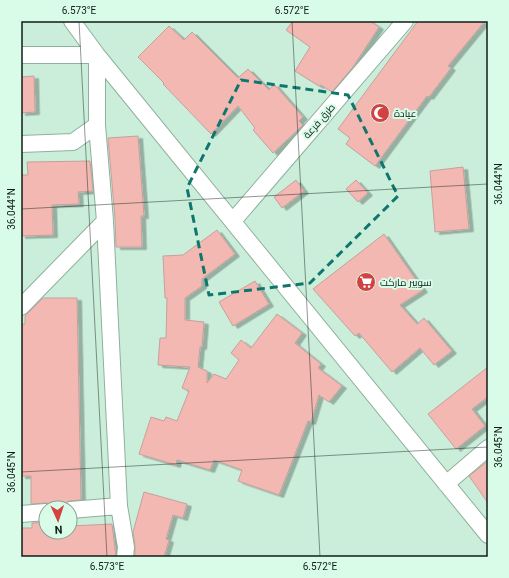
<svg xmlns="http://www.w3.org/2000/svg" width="509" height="578" viewBox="0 0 509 578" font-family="Roboto,Cairo,sans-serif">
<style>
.building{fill:#f4b8b2;stroke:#c5a09c;filter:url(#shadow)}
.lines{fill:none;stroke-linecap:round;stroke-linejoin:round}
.minor-casing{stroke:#8fb09e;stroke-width:18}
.minor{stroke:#fff;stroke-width:16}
.marked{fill:none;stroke:#0f766e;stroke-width:3;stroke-dasharray:8 5;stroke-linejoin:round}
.ticks{fill:none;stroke:#101d17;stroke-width:1;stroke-opacity:0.45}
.labels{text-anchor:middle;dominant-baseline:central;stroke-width:4;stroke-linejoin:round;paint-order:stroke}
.poi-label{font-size:10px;fill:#101d17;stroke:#d9fce8;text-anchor:start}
.street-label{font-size:10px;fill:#101d17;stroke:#d9fce8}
.neatline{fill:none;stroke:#101d17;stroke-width:1.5}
.ticks-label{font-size:10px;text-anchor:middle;fill:#101d17}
</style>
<defs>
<filter id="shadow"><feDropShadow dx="4.5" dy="2.5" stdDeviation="0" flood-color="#0004"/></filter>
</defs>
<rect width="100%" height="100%" fill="#cbeedb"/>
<!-- building -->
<path class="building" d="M293 21H370L379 27 353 67 332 92 321 85 319 86 295 71 310 47 286 30Z
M418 21H485L448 66 451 68 429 97 427 96 375 166 346 144 350 138 338 129Z
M169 26 184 40 192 32 238 78 248 69 269 90 274 84 303 117 299 121 303 125 273 153 253 130 255 128 238 106 211 134 163 84 164 83 138 57Z
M34 76 35 112 21 113V77Z
M138 136 144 216H141L142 247H116L115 218 108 138Z
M90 161 93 191 78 192 79 204 52 205 53 235 21 236V175H28L27 162Z
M463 167 469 229 435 232 430 171Z
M296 180 304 191 282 208 274 197Z
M356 180 368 193 358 202 346 189Z
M217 230 235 254 202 279V286L185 298V320L204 322 202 347H200L198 367 207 371V383L214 374 226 379 239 360 231 353 241 340 251 348 277 314 302 333 295 343 321 364 318 368 342 386 329 402 319 395 311 422 308 421 279 495 238 481 242 470 214 460 210 470 177 460 176 465 139 454 151 417 164 421 166 417 177 421 189 391 182 388 190 367 158 365 160 338H166L167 298H165L163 256 183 255Z
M384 234 423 290 400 305 417 324 424 318 452 351 434 365 420 348 392 372 359 333 355 336 313 289Z
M255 281 269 304 233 326 219 302Z
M43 298H77L81 500 69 501 61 506H54L46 503 31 504V476H21V324H25V316Z
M488 367V397L472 409 485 426 456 449 428 414Z
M488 461V503L469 476Z
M144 492 187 504 183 518 173 515 166 539 169 540 164 557H135V546L133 532Z
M46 522V532H70V526L112 524 116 557H21V528H32V523Z"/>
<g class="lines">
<defs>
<path id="minor" d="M72 21 97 55 488 535
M21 55H97V125L73 142 21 144
M97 125 105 221 119 506 126 547 125 557
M233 221 405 21
M21 307 105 221
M446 484 488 448
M70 510 119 506
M21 514 46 512"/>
</defs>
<!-- minor casing -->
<use href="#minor" class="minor-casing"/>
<!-- minor -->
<use href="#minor" class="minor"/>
</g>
<!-- marked area -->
<path class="marked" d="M241 80 348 95 398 196 310 283 209 295 187 188Z"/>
<!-- ticks -->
<path class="ticks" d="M79 21 107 557M292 21 320 557M21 209 488 184M21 472 488 447"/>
<!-- icons -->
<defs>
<symbol id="mosque-disc" viewBox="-11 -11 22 22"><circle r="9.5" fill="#d14240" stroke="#d9fce8"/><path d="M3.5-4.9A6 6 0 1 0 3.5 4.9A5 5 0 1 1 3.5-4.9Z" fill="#fff"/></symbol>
<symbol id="supermarket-disc" viewBox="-11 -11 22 22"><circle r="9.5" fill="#d14240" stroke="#d9fce8"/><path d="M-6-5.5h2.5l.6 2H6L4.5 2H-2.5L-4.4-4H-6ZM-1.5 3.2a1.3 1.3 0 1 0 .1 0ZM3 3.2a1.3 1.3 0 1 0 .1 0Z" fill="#fff"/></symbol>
</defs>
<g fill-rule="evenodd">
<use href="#mosque-disc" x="369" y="102" width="22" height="22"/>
<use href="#supermarket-disc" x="355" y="271" width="22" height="22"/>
</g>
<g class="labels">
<!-- poi labels -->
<g class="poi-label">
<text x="394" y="113">عيادة</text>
<text x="380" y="282">سوبير ماركت</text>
</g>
<!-- street labels -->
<g class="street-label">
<text transform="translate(319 121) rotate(-49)">طرق فرعة</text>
</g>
</g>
<!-- border -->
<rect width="509" height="578" fill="none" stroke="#d9fce8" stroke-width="44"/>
<!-- north arrow -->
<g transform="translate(58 520) rotate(177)"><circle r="19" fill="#d9fce8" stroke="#89a394"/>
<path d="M0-3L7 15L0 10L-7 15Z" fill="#d14240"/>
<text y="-6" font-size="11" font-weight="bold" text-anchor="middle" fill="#101d17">N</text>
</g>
<rect x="22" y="22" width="465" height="534" class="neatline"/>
<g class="ticks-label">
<text x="79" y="14">6.573°E</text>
<text x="292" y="14">6.572°E</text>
<text transform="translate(498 184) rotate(-90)" y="4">36.044°N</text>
<text transform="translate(11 209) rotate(-90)" y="4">36.044°N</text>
<text transform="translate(498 447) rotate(-90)" y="4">36.045°N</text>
<text transform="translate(11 472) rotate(-90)" y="4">36.045°N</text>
<text x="107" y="570">6.573°E</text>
<text x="320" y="570">6.572°E</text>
</g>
</svg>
